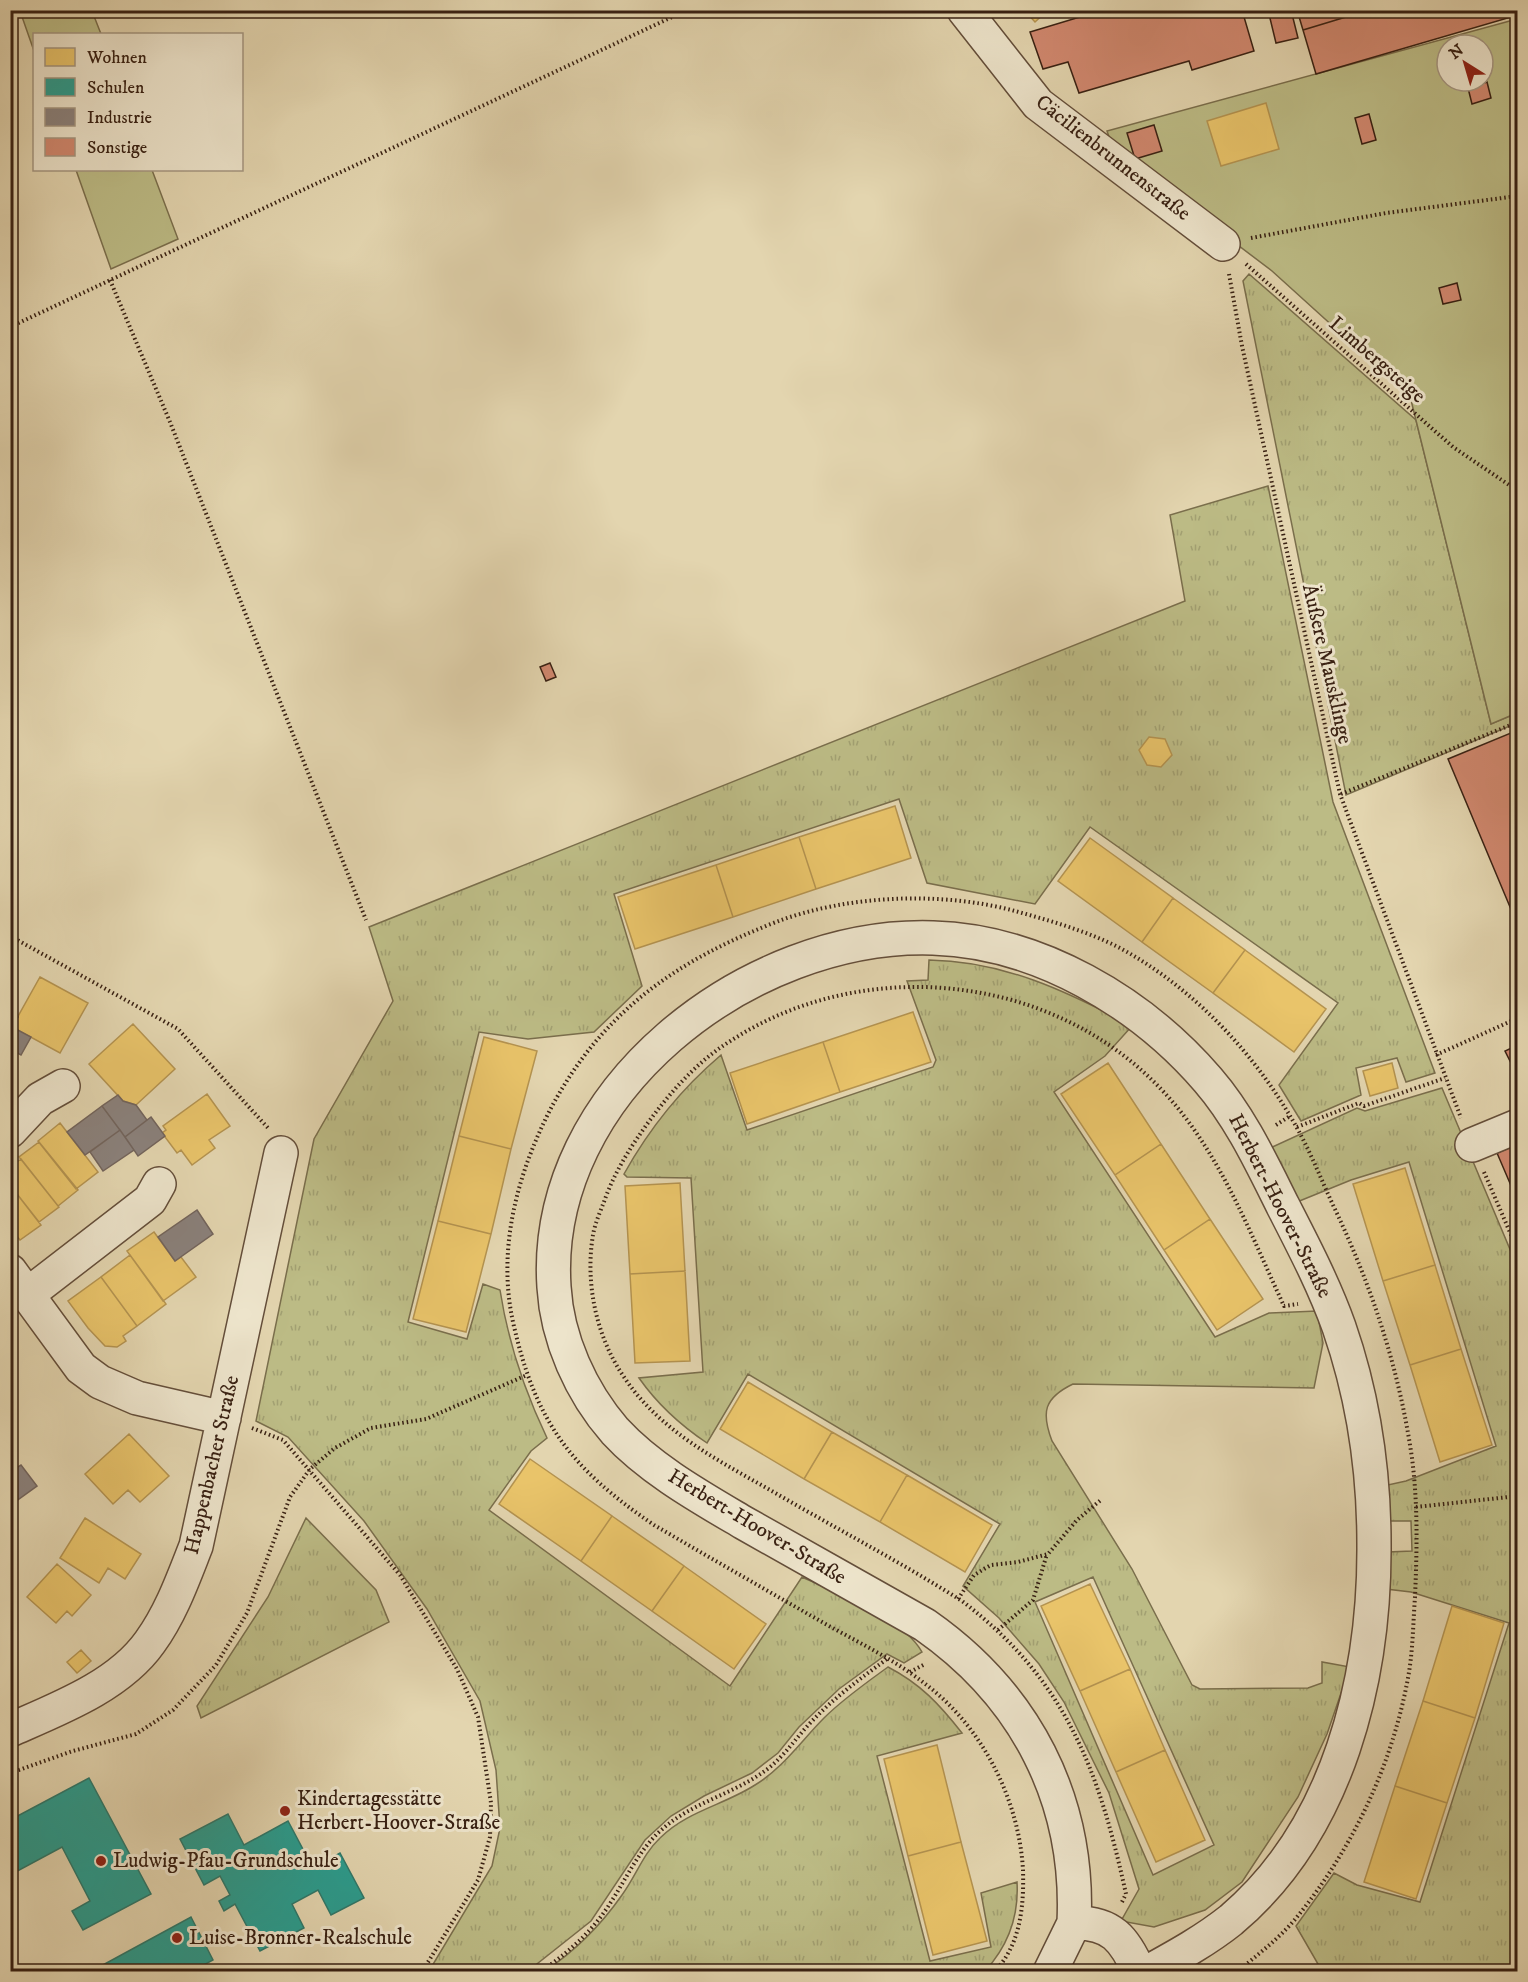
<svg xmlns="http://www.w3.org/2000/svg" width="1528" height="1982" viewBox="0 0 1528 1982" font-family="'IM FELL DW Pica',serif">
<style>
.grass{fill:url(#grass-tufts);stroke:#7a6e4c;stroke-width:1.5;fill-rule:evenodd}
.garden{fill:#bcbb85;stroke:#7a6e4c;stroke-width:1.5;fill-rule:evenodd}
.homes{fill:#e9c46a;stroke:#b49350;stroke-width:1.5}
.schools{fill:#2a9d8f;stroke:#2e786a;stroke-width:1.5}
.industry{fill:#8a817c;stroke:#72645c;stroke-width:1.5}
.building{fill:#d1886f;stroke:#392113;stroke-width:1.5}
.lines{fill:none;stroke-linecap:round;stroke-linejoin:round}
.minor-casing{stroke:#644e3a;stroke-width:36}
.path{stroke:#392113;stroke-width:4;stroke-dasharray:1.5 3;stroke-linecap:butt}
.minor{stroke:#ede4cb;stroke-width:33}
.poi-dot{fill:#8f2418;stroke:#ede4cb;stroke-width:2}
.labels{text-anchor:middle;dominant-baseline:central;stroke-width:6;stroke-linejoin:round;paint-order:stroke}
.street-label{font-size:21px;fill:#392113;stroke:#ede4cb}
.poi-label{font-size:21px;fill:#392113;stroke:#ede4cb;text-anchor:start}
</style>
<defs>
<pattern id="grass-tufts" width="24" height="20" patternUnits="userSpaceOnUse" patternTransform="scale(1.5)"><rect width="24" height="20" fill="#bcbb85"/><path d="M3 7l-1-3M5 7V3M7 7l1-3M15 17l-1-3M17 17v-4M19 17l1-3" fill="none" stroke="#a2a072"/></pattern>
</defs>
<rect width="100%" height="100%" fill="#e3d5af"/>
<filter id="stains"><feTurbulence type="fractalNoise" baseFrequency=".00333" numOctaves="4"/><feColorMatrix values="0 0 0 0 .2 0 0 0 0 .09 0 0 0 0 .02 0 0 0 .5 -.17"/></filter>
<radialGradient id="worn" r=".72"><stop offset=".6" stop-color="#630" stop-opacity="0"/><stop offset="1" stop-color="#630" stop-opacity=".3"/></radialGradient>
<!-- grass -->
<path class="grass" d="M1249 274 1416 420 1491 724 1517 713V723L1346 795 1243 281Z
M1268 486 1333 802 1435 1073 1406 1082 1397 1058 1356 1068 1361 1095 1301 1121 1279 1085 1338 1003 1090 827 1035 904 927 883 899 799 614 894 642 986 594 1032 528 1039 479 1032 408 1322 467 1339 483 1284 500 1290C508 1342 524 1390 547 1438L531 1451 489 1510 730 1686 802 1577C839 1594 902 1617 922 1652L904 1663 887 1654 839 1689 799 1727 778 1753 752 1773 704 1796 671 1816 645 1840 591 1921 528 1971H429L492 1866 500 1828 496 1770 480 1701 427 1609 364 1521 288 1437 256 1421 314 1139 393 1001 369 927 1185 601 1170 515Z
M929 960C1003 961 1067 991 1132 1026L1105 1056 1054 1092 1215 1337 1269 1313 1317 1311 1323 1343 1314 1388 1073 1384C1044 1398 1041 1412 1052 1441L1132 1569 1192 1685 1200 1689 1308 1688 1322 1683V1662L1350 1667 1327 1734 1298 1797 1242 1882 1205 1910 1154 1927 1121 1921 1139 1889 1109 1793 1064 1702 1039 1664 999 1618 963 1586 1000 1524 748 1374 707 1443C680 1425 658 1405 639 1378L703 1372 691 1178 627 1177 624 1174C649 1129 681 1089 721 1055L747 1130 933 1067 936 1060 907 981 928 980ZM1093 1577 1214 1845 1153 1875 1035 1602Z
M1442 1088 1517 1266V1971H1322L1296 1926 1334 1873 1357 1885 1420 1902 1509 1623 1411 1592 1386 1589 1388 1552 1412 1551 1411 1521H1387L1383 1486 1406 1481 1496 1446 1409 1162 1351 1180 1297 1202 1268 1149 1357 1108 1365 1111Z
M306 1518 376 1590 389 1622 201 1718 197 1706 268 1597Z
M888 1667C921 1684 940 1705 962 1733L877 1756 930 1961 991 1947 981 1893 1017 1882C1019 1916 1008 1946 985 1971H545C575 1951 601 1925 622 1895 636 1876 643 1854 660 1838 687 1811 724 1805 755 1785 782 1769 802 1740 824 1718 843 1699 866 1683 888 1667Z"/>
<!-- garden -->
<path class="garden" d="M20 11H92L101 34H34V51Z
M1517 19V713L1491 724 1410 396 1272 271 1114 151 1107 131ZM1447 45H1483V81H1447Z
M76 170H152L178 239 111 269Z"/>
<!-- homes -->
<path class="homes" d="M1024 10H1048L1035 22Z
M1266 103 1279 149 1221 166 1207 121Z
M1149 737 1165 739 1172 755 1161 767 1147 765 1139 750Z
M895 806 911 858 816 889 799 837Z
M799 837 816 889 733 917 716 865Z
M1090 838 1173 898 1142 942 1058 881Z
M716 865 733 917 635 949 618 897Z
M1173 898 1245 950 1213 993 1142 942Z
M1245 950 1326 1009 1294 1052 1213 993Z
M40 977 88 1003 60 1053 12 1027Z
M913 1012 931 1062 840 1092 823 1042Z
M133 1024 175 1069 136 1105 123 1101 89 1064Z
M484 1037 537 1051 511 1149 459 1136Z
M823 1042 840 1092 747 1124 730 1073Z
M1108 1063 1161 1144 1115 1175 1061 1094Z
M1392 1063 1398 1088 1370 1096 1363 1071Z
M207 1094 230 1126 209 1140 215 1148 192 1165 181 1150 177 1153 162 1133 166 1130 163 1126Z
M60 1123 98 1172 76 1189 38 1141Z
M459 1136 511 1149 491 1234 438 1221Z
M39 1142 78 1190 58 1206 19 1157Z
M1161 1144 1210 1219 1164 1250 1115 1175Z
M21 1159 59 1207 39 1222 10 1185V1167Z
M1405 1168 1435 1265 1383 1281 1353 1184Z
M680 1183 685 1271 630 1274 625 1186Z
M10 1185 41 1225 20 1240 10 1228Z
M1210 1219 1263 1299 1217 1330 1164 1250Z
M438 1221 491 1234 466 1332 413 1319Z
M154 1232 175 1261 181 1257 196 1277 163 1301 127 1251Z
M130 1255 166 1304 137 1326 101 1277Z
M1435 1265 1461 1349 1410 1365 1383 1281Z
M685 1271 690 1361 635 1363 630 1274Z
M101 1277 137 1326 123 1336 126 1341 117 1347 105 1346 88 1328 68 1301Z
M1461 1349 1492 1445 1440 1462 1410 1365Z
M748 1382 832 1432 804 1479 720 1429Z
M832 1432 907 1475 880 1522 804 1479Z
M129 1434 169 1476 140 1502 128 1490 113 1504 85 1474Z
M530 1459 612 1516 581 1561 499 1504Z
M907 1475 992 1525 965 1572 880 1522Z
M612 1516 684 1566 652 1611 581 1561Z
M85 1518 141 1554 125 1579 108 1568 99 1583 60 1558Z
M57 1564 91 1595 72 1616 67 1611 56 1623 27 1597Z
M684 1566 766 1624 734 1669 652 1611Z
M1090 1584 1130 1669 1080 1691 1041 1606Z
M1452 1606 1504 1623 1475 1718 1423 1701Z
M81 1650 91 1661 77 1673 67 1662Z
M1130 1669 1165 1750 1116 1772 1080 1691Z
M1423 1701 1475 1718 1447 1803 1395 1786Z
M937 1745 961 1842 908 1856 884 1759Z
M1165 1750 1205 1840 1156 1862 1116 1772Z
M1395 1786 1447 1803 1416 1899 1364 1882Z
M961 1842 987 1941 933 1955 908 1856Z"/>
<!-- schools -->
<path class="schools" d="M89 1778 151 1894 83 1930 72 1911 90 1901 62 1847 10 1875V1820Z
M228 1814 244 1845 288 1821 313 1868 340 1853 364 1898 331 1915 318 1890 292 1904 304 1928 260 1951 235 1904 224 1911 219 1901 230 1895 220 1876 204 1885 180 1839Z
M191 1917 213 1960 191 1972H90Z"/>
<!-- industry -->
<path class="industry" d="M10 1013 18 1017 12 1027 31 1037 21 1055 10 1049Z
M118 1095 123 1101 136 1105 147 1120 125 1137 102 1106Z
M102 1106 120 1130 85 1155 67 1132Z
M151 1117 165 1136 138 1156 125 1137Z
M120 1130 134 1150 103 1171 90 1152Z
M197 1210 213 1234 175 1261 158 1237Z
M21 1465 37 1486 12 1504 10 1472Z"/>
<!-- building -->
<path class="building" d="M1103 10H1242L1254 51 1192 70 1189 61 1079 93 1068 62 1043 69 1030 32Z
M1268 10H1291L1298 38 1276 43Z
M1297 10H1369L1303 30Z
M1369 10H1518V15L1316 74 1303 30Z
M1487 82 1491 98 1472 104 1468 88Z
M1369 114 1376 140 1362 144 1355 118Z
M1154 125 1162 151 1135 159 1127 133Z
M1457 283 1461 300 1443 304 1439 288Z
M550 663 556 677 546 681 540 667Z
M1518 730V926L1448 759Z
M1518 1045V1077L1505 1051Z
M1518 1144V1202L1497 1153Z"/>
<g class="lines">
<defs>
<path id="minor" d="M964 10 1038 104 1223 244
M10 1131 40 1099 63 1086
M1472 1145 1518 1126
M10 1271 81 1368 100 1382 137 1398 224 1418
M27 1295 150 1200 159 1184
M10 1730C58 1709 119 1686 150 1642 171 1613 183 1579 196 1546L281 1153
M1074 1923C1080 1799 1025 1695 925 1625 865 1591 804 1557 744 1523 700 1497 650 1469 615 1431 581 1392 557 1339 554 1287 541 1091 749 932 933 938 1038 941 1141 1002 1208 1080 1240 1117 1261 1162 1283 1206 1303 1245 1324 1285 1339 1327 1363 1396 1374 1472 1374 1544 1375 1678 1339 1829 1231 1920 1206 1940 1177 1956 1148 1972
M1050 1972 1074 1923C1111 1922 1125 1939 1139 1972"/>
</defs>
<!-- minor casing -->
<use href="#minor" class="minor-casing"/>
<!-- path -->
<path class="path" d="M1251 238 1386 213 1518 196
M1246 264 1453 447 1518 491
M1229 274 1242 346 1340 794 1461 1118
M110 280 170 422 366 920
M10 327 687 10
M1341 794 1518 722
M10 936 178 1029 268 1128
M1436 1055 1518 1018
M1276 1125 1290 1116
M1297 1127 1359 1103 1364 1106 1445 1078
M1484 1172 1518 1251
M252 1428 283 1440 400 1575 457 1669 478 1717 491 1803 490 1837 478 1880 422 1972
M1416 1507 1518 1496
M958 1599 974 1575 991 1565 1018 1562 1048 1554 1077 1520 1102 1499
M998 1630 1033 1600 1047 1554
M910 1672 925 1664
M10 1773 73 1751 136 1734 173 1710 216 1665 247 1613 290 1497 310 1469 335 1448 371 1428 426 1419 527 1375
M1122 1902 1126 1894C1099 1771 1067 1681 962 1601 902 1563 839 1530 777 1494 720 1461 659 1432 622 1374 596 1335 585 1282 593 1235 595 1223 601 1210 605 1199 616 1169 632 1145 650 1120 673 1089 699 1060 732 1040 864 955 1050 973 1160 1088 1219 1149 1249 1231 1284 1306L1298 1304
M1087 1966 1093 1972
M540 1972C568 1953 593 1931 611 1902 626 1879 637 1854 657 1834 689 1802 735 1795 770 1767 787 1753 798 1735 813 1720 835 1697 861 1678 887 1659
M994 1972C1021 1945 1024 1905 1023 1870 1019 1799 982 1726 924 1683 891 1657 851 1639 815 1618 761 1587 707 1556 654 1525 570 1468 535 1421 513 1322 497 1249 517 1175 550 1110 601 1013 675 961 776 922 847 895 941 891 1015 911 1055 922 1098 934 1134 956 1199 995 1255 1055 1293 1121 1309 1148 1320 1177 1333 1205 1372 1287 1399 1368 1412 1458 1418 1505 1417 1550 1415 1597 1413 1624 1413 1651 1408 1678 1392 1765 1353 1848 1297 1917 1280 1938 1257 1955 1237 1972"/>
<!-- minor -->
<use href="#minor" class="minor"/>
</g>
<!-- markers -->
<g class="poi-dot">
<circle cx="285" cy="1811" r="6"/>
<circle cx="101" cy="1861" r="6"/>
<circle cx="177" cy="1938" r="6"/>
</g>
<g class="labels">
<!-- street labels -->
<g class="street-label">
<text transform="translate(1113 158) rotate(38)">Cäcilienbrunnenstraße</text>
<text transform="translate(1377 360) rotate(41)">Limbergsteige</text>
<text transform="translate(1327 664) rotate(77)">Äußere Mausklinge</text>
<text transform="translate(1280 1206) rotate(63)">Herbert-Hoover-Straße</text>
<text transform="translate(212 1465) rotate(-77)">Happenbacher Straße</text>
<text transform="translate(757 1527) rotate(31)">Herbert-Hoover-Straße</text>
</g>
<!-- poi labels -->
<g class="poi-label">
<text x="297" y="1799">Kindertagesstätte<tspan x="297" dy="24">Herbert-Hoover-Straße</tspan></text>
<text x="113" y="1861">Ludwig-Pfau-Grundschule</text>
<text x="189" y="1938">Luise-Bronner-Realschule</text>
</g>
</g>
<!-- margin -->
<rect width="1528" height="1982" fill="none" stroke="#e3d5af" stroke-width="36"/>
<rect x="12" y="12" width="1504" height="1958" fill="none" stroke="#392113" stroke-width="3"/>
<rect x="18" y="18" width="1492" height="1946" fill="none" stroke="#392113" stroke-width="1.5"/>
<!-- legend -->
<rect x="33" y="33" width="210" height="138" fill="#ede4cb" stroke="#a59681" stroke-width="1.5"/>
<rect x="45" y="48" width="30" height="18" fill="#e9c46a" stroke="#a59681" stroke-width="1.5"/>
<text x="87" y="63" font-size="18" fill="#392113">Wohnen</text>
<rect x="45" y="78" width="30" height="18" fill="#2a9d8f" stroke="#a59681" stroke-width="1.5"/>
<text x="87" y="93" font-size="18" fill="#392113">Schulen</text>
<rect x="45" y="108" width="30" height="18" fill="#8a817c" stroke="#a59681" stroke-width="1.5"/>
<text x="87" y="123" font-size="18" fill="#392113">Industrie</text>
<rect x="45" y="138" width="30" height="18" fill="#d1886f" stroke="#a59681" stroke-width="1.5"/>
<text x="87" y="153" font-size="18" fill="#392113">Sonstige</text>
<!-- north arrow -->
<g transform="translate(1465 63) rotate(323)"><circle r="28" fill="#ede4cb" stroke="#a59681" stroke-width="1.5"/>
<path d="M0-4.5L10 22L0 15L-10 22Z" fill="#8f2418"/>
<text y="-9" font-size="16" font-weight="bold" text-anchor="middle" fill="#392113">N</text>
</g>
<rect width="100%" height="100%" filter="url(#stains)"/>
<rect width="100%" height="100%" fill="url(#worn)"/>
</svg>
